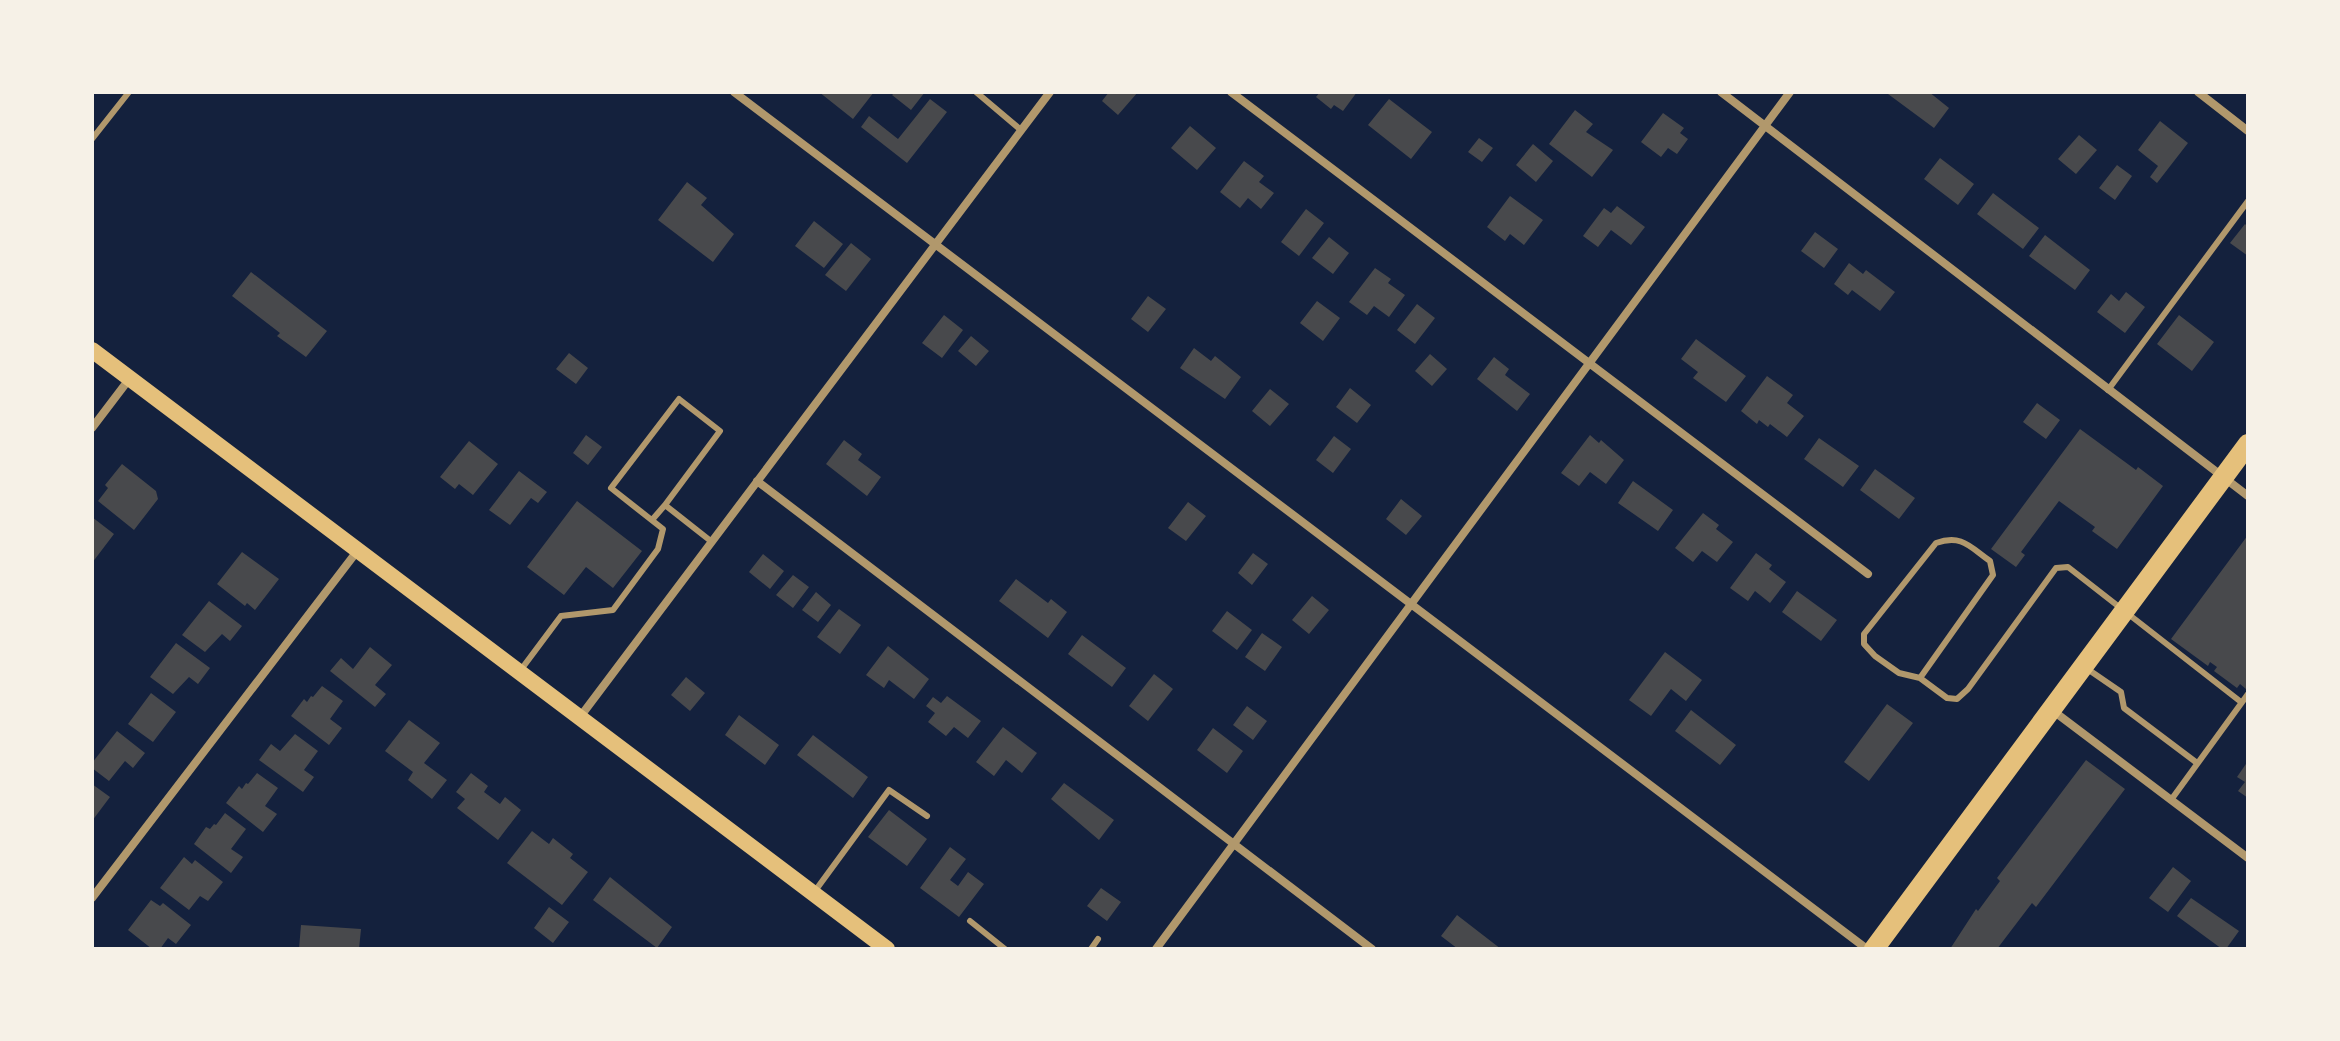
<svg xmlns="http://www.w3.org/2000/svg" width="2340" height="1041" viewBox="0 0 2340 1041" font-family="Karla,sans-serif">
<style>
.building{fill:#48494c}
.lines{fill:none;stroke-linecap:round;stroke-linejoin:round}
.service{stroke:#b1986c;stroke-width:6}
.minor{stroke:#b1986c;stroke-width:8}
.secondary{stroke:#e5c07b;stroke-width:16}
.primary{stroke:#e5c07b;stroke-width:20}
</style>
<rect width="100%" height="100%" fill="#14213d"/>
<!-- building -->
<path class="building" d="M819 92H874L853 119Z
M895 92H925L911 110 892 95Z
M1109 92H1138L1118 115 1102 101Z
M1320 92H1357L1343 111 1334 105 1331 109 1316 97Z
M1889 92H1929L1949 108 1934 128 1888 94Z
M930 99 947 112 907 163 861 127 869 116 898 139Z
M1389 99 1432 132 1411 159 1368 125Z
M1575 110 1593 124 1586 132 1613 150 1592 177 1549 144Z
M1663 113 1684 128 1680 133 1688 139 1677 154 1668 148 1661 157 1641 142Z
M2160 121 2188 143 2157 183 2150 177 2158 166 2138 150Z
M1190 126 1216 148 1197 170 1171 148Z
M2079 135 2097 150 2076 174 2058 159Z
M1479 138 1493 148 1482 162 1468 152Z
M1533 144 1553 161 1536 182 1516 165Z
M1940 158 1974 184 1958 205 1924 179Z
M1244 161 1264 176 1259 182 1274 193 1261 209 1248 198 1240 208 1220 192Z
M2117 165 2132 176 2115 200 2099 188Z
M687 182 707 198 701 205 734 234 713 262 658 220Z
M1993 193 2039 228 2023 249 1977 214Z
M1510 196 1543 220 1524 245 1510 234 1505 241 1487 227Z
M1617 206 1645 227 1631 245 1611 230 1598 247 1583 236 1604 208 1611 213Z
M1306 209 1324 223 1299 256 1281 242Z
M814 221 843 244 824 268 795 246Z
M2245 224 2248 227V256L2230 243Z
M1815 232 1838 249 1824 268 1801 251Z
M2045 235 2090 270 2075 290 2029 256Z
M1329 237 1349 253 1333 274 1312 258Z
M851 243 871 259 846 291 825 275Z
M1849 263 1863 274 1866 270 1895 292 1880 311 1852 290 1848 295 1834 284Z
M1375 268 1391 279 1388 283 1405 295 1389 317 1374 306 1367 315 1349 302Z
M251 272 327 331 306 357 277 336 280 333 232 296Z
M2126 292 2145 307 2125 333 2097 312 2111 294 2119 301Z
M1148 296 1166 309 1148 332 1131 319Z
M1317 301 1340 318 1323 341 1300 323Z
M1417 304 1435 318 1415 344 1397 330Z
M944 315 963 330 942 358 922 343Z
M2179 315 2214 342 2192 371 2157 344Z
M971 336 989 351 976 366 958 351Z
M1696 339 1746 376 1726 402 1693 378 1698 372 1681 359Z
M1194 348 1211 361 1215 356 1241 377 1225 399 1180 368Z
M569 353 588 368 576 384 556 369Z
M1430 354 1447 369 1432 386 1415 371Z
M1494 357 1509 369 1505 375 1530 394 1517 411 1477 379Z
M1767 376 1793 395 1787 403 1804 416 1787 437 1770 424 1768 427 1759 420 1757 424 1741 411Z
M1350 388 1371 405 1357 423 1336 407Z
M1270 389 1289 404 1270 426 1252 411Z
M2037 403 2060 420 2046 439 2023 422Z
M2080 429 2136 470 2138 467 2163 486 2117 549 2092 531 2095 527 2059 501 2021 552 2025 555 2016 567 1991 549Z
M586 435 602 447 588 465 573 453Z
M1590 435 1599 443 1601 440 1624 460 1606 484 1590 472 1579 486 1561 473Z
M1334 436 1351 449 1333 473 1316 460Z
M1819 438 1859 466 1843 487 1804 459Z
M844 440 862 454 858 460 881 477 867 496 826 464Z
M469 441 498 464 473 495 459 484 455 489 440 477Z
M122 464 156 491 158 499 134 530 98 501 108 488 105 485Z
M1875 469 1915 498 1899 519 1860 490Z
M519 471 547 492 538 503 531 498 510 525 489 510Z
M1633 481 1673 510 1658 531 1618 503Z
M1401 499 1422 516 1406 535 1386 519Z
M577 501 642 551 613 588 586 567 564 595 527 567Z
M1188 502 1206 516 1186 541 1168 528Z
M1703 513 1719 525 1716 529 1733 542 1717 562 1702 551 1693 562 1675 548Z
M92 517 114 534 92 563Z
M2248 535V686L2246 689 2240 684 2237 688 2214 671 2217 667 2210 662 2208 666 2171 639Z
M242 552 279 579 255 610 247 603 245 606 217 584Z
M1253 553 1268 564 1252 585 1238 573Z
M1756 553 1772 565 1769 569 1786 582 1770 603 1755 591 1748 601 1730 588Z
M763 554 784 571 770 589 749 572Z
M793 575 809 587 793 608 776 595Z
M1016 579 1048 603 1051 599 1067 612 1048 638 999 601Z
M1797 591 1837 620 1821 641 1782 612Z
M816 592 831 605 818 622 802 610Z
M1312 596 1329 610 1309 634 1292 620Z
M209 601 242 626 230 641 222 634 205 652 182 635Z
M839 609 861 625 840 654 817 637Z
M1227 611 1252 630 1237 650 1212 631Z
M1262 633 1282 647 1265 671 1245 657Z
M1082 635 1126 668 1112 687 1068 654Z
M176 643 210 668 198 684 189 677 173 694 150 677Z
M888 646 929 679 914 699 889 680 884 688 866 675Z
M370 647 392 665 375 685 386 694 375 707 330 671 341 658 353 669Z
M1665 652 1702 680 1686 701 1671 689 1651 716 1629 700Z
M1154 674 1173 689 1148 721 1129 706Z
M686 677 705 693 690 711 671 695Z
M322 686 343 701 330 719 342 728 329 745 291 716 304 699 307 702 311 696 313 697Z
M151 693 176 712 153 742 128 724Z
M947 696 981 721 968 738 954 727 946 736 928 722 935 713 926 706 933 697 941 703Z
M1887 704 1913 723 1869 781 1844 762Z
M1247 706 1267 721 1253 740 1233 725Z
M1691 710 1736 745 1720 765 1675 731Z
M739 715 779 745 765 765 725 735Z
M409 720 440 743 424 763 447 780 432 799 408 780 413 772 385 751Z
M1003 727 1037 753 1022 773 1006 760 994 776 976 762Z
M1213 728 1243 751 1227 773 1197 750Z
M117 731 145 753 133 768 125 761 109 781 92 768V763Z
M295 734 318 751 304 770 314 777 303 792 259 760 271 744 280 751Z
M813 735 868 777 853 798 797 755Z
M2086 760 2125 789 2036 907 2032 903 1997 949H1950L1976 909 1978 911 2000 881 1997 878Z
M2248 761V798L2238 791 2245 782 2237 777Z
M257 773 278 788 265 806 277 814 263 832 226 803 239 786 242 789 246 783 248 784Z
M471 773 488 786 484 792 500 804 505 797 521 810 498 840 457 808 465 799 456 792Z
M1064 783 1114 820 1099 840 1051 799Z
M92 784 110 797 92 821Z
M889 810 927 839 907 866 868 837Z
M225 813 246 829 231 849 243 857 231 873 194 844 206 827 210 829 214 824 216 825Z
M532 831 549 844 553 838 573 854 570 858 588 872 562 905 507 863Z
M950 847 966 859 950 880 958 886 968 872 984 884 959 917 920 888Z
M184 857 192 864 195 860 223 882 208 901 200 896 189 910 160 888Z
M2173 867 2191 881 2168 912 2149 898Z
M610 877 672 927 657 948 593 900Z
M1101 888 1121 902 1107 921 1087 906Z
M2191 898 2239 931 2226 949H2222L2177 916Z
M151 900 160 906 163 903 191 925 176 944 168 938 160 949H152L128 930Z
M549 907 569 922 553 943 534 928Z
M1457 915 1501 949H1458L1441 936Z
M301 925 361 929 359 949H299Z"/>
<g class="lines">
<!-- service -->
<path class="service" d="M976 92 1021 130
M92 139 129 92
M2108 390 2248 201
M652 520 665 505
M2086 668 2121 692 2124 708 2197 763
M520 671 561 616 613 610 658 549 663 529 611 488 679 399 720 431 665 505 712 542
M1920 678 1993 575 1990 561C1970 547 1962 534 1936 543L1864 634V644L1875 656 1899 673 1920 678 1947 698 1957 699 1968 689 2056 568 2068 567 2241 702
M2171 800 2248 694
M815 891 889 790 927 816
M970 921 1005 949
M1091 949 1098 939"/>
<!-- minor -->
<path class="minor" d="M734 92 1867 949
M1231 92 1868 574
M1721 92 2248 496
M2198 92 2248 131
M92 428 130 378
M757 481 1372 949
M2052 710 2248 858
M580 717 1050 92
M92 898 358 550
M1156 949 1790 92"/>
<!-- secondary -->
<path class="secondary" d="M92 350 887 949"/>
<!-- primary -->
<path class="primary" d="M1874 949 2248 444"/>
</g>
<!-- border -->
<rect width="2340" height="1041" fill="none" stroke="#f6f1e7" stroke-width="188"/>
</svg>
